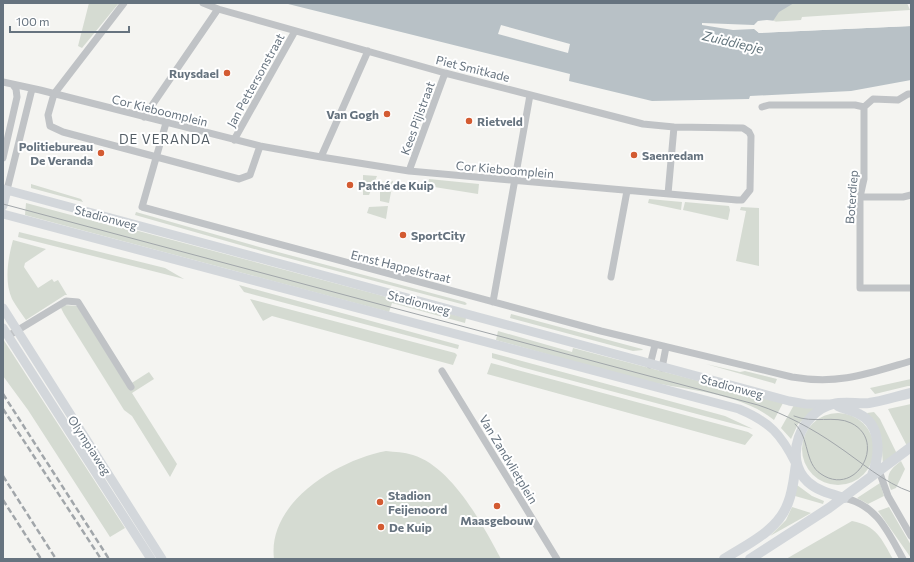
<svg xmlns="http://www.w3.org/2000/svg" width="914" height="562" viewBox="0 0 914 562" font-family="Commissioner,sans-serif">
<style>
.green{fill:#d5dbd2}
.water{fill:#b8c1c6}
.pier{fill:#f4f4f1}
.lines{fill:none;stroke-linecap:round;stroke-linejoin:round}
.minor{stroke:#c0c3c6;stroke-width:7}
.secondary{stroke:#d3d7db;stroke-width:9}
.primary{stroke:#d3d7db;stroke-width:10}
.tram{stroke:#a1a6aa;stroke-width:1}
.rail{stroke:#a1a6aa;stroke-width:2.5;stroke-dasharray:6 3;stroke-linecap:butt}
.poi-dot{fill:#d35b32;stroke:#fff;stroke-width:1.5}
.labels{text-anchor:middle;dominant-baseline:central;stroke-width:4;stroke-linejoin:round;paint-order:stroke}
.street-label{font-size:12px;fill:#66737f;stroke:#fff}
.poi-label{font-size:12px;font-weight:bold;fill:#66737f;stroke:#fff;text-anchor:start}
.water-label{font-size:13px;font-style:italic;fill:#62747c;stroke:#fff}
.neighbourhood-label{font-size:13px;letter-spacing:1px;fill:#535d65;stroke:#fff}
</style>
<rect width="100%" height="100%" fill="#f4f4f1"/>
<!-- green -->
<path class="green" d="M89 3H119L82 48 78 46Z
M720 3H907L910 10 802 17 801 20 754 23Z
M363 175 377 176 369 195H363Z
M429 179 479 184 478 194 428 186Z
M393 181 389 203 380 201V182Z
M31 184 81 199 83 202 31 188Z
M649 199 682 202 681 210 648 203Z
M685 202 729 206 730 210 728 220 683 210Z
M26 203 116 227 131 229 466 318 465 323 392 303 389 312 25 215Z
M388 206 386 219 367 213 369 207Z
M741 207 759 208V266L736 261 746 211 740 210Z
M136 212 263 248 465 302 467 304 465 305 265 252 135 215Z
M19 232 165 268 184 279 18 237Z
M13 240 46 249 25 263 24 267 38 288 52 279 54 282 58 280 67 295H65L26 320C21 313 16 306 12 299 4 281 8 258 13 240Z
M239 285 459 345 458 349 244 292Z
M250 299 455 353 457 355 453 365 272 316 263 321Z
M63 305 77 306 127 386 149 372 154 379 132 393 177 464 170 477 132 416 124 410 64 314 61 308Z
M511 314 642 349 643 350 633 351 510 318Z
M498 331 572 352 573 348 783 403 774 420C740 392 682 390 641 380 592 368 544 353 496 340Z
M3 339 125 528 110 537 28 410 3 376Z
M492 353 725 416 753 429 521 367 492 358Z
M491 363 748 432 753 435 745 445 487 374Z
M706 364 740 372 745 371 777 379 775 384 773 383Z
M911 379V386H908L875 394 870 388Z
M911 404V443L907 446 888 409Z
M794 405 818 408 798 424 791 439 781 428Z
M874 412 880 419 897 454 883 465 881 436 867 413Z
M802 449a36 36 0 1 1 72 0a36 36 0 1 1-72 0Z
M386 451C395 452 404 452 413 455 452 467 483 525 501 559H274C267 502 338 460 386 451Z
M901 461 905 469 896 488 891 490C885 476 889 470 901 461Z
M880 483 884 496 868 504 857 498Z
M797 485 812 496 824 501 823 504 795 496Z
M792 507 811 513 770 536 786 520Z
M889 507 911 545V558L878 511Z
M852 521C877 526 881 538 893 559H786Z"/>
<!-- water -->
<path class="water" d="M284 3H794L779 12 773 21H758L753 27 759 33 911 26V80L851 91 750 96 749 99 652 101 569 81 570 74Z"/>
<!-- pier -->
<path class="pier" d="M767 20 776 21 770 24 759 23 756 24 757 29 760 31 896 24H911V26L759 33 754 29 733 30 702 25V23L754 25 758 21Z
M501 25 570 44 568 53 498 34Z"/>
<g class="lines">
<!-- minor -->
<path class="minor" d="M124 3 54 94 48 115 50 126 63 132 239 179 250 175 260 146
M3 82 40 90 260 146 321 157 409 171 737 200H742L750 190 751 136 749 132 743 128 674 127 643 124 445 73 218 9 203 3
M911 94H908L898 100 873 99 864 107V179L860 197V288H911
M762 107 769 105H855L864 107
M144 117 218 9
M166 123 142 207 601 331 792 377C839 385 867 374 911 361
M234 140 295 31
M321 157 368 51
M3 158 17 97 16 89 13 85
M409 171 445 73
M7 190 32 89
M668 194 674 127
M860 197H903L911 195
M611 277 627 191
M493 302 530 95
M8 336 66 301 78 302 131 387
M650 365 655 345
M662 368 666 347
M442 371 557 559
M878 468 888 496 911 536
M844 498C877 505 888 532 903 559"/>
<!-- secondary -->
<path class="secondary" d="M3 189 789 401 806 404H831
M3 206 7 190
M3 214 739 409C770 422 781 434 796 464
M3 308 162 559
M3 328 151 559"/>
<!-- primary -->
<path class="primary" d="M838 406C844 409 852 410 859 414 882 425 880 455 872 475
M844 498C831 494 818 491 808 482 782 459 801 412 833 404 844 401 858 404 869 403 883 401 897 396 911 393
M724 559C747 544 778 531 788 503 793 491 794 477 796 464
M750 559 829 508 911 447"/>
<!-- tram -->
<path class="tram" d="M3 204 758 405C785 414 813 429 836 445 860 461 884 483 911 492
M794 416C813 424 835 415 851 423 888 441 856 498 821 474 804 463 810 438 795 424"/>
<!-- rail -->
<path class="rail" d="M3 394 109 559
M3 409 101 559
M3 476 56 559
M3 500 41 559"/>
</g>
<!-- markers -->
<g class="poi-dot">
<circle cx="227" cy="73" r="4"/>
<circle cx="387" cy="114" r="4"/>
<circle cx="469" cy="121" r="4"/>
<circle cx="101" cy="153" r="4"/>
<circle cx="634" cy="155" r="4"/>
<circle cx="350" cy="185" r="4"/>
<circle cx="403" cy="235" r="4"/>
<circle cx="380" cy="502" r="4"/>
<circle cx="497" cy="506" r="4"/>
<circle cx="381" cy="527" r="4"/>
</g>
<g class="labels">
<!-- street labels -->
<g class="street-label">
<text transform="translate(473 68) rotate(14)">Piet Smitkade</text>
<text transform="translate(255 80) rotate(-61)">Jan Pettersonstraat</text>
<text transform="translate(160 110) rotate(14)">Cor Kieboomplein</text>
<text transform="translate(417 118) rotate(-70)">Kees Pijlstraat</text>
<text transform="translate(505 169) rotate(5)">Cor Kieboomplein</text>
<text transform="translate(851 197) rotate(-86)">Boterdiep</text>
<text transform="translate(106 217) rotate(15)">Stadionweg</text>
<text transform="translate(401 266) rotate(14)">Ernst Happelstraat</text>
<text transform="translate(419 302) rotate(15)">Stadionweg</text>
<text transform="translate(732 386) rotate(15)">Stadionweg</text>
<text transform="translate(90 445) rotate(57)">Olympiaweg</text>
<text transform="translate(509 459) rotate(59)">Van Zandvlietplein</text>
</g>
<!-- poi labels -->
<g class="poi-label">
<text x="219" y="73" text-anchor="end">Ruysdael</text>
<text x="379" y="114" text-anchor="end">Van Gogh</text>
<text x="477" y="121">Rietveld</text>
<text x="93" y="146" text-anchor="end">Politiebureau<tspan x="93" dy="14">De Veranda</tspan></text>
<text x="642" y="155">Saenredam</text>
<text x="358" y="185">Pathé de Kuip</text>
<text x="411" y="235">SportCity</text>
<text x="388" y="495">Stadion<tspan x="388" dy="14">Feijenoord</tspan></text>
<text x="497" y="520" text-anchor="middle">Maasgebouw</text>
<text x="389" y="527">De Kuip</text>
</g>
<!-- water labels -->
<g class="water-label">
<text transform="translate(733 42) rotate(13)">Zuiddiepje</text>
</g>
<!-- neighbourhood labels -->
<g class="neighbourhood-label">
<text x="165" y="139">DE VERANDA</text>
</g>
</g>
<!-- border -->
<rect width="914" height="562" fill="none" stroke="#66737f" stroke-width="8"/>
<!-- scale -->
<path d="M10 26v6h119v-6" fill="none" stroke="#66737f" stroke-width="2"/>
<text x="16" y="26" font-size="12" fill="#66737f" stroke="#ffffff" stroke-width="3" paint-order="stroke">100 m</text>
</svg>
